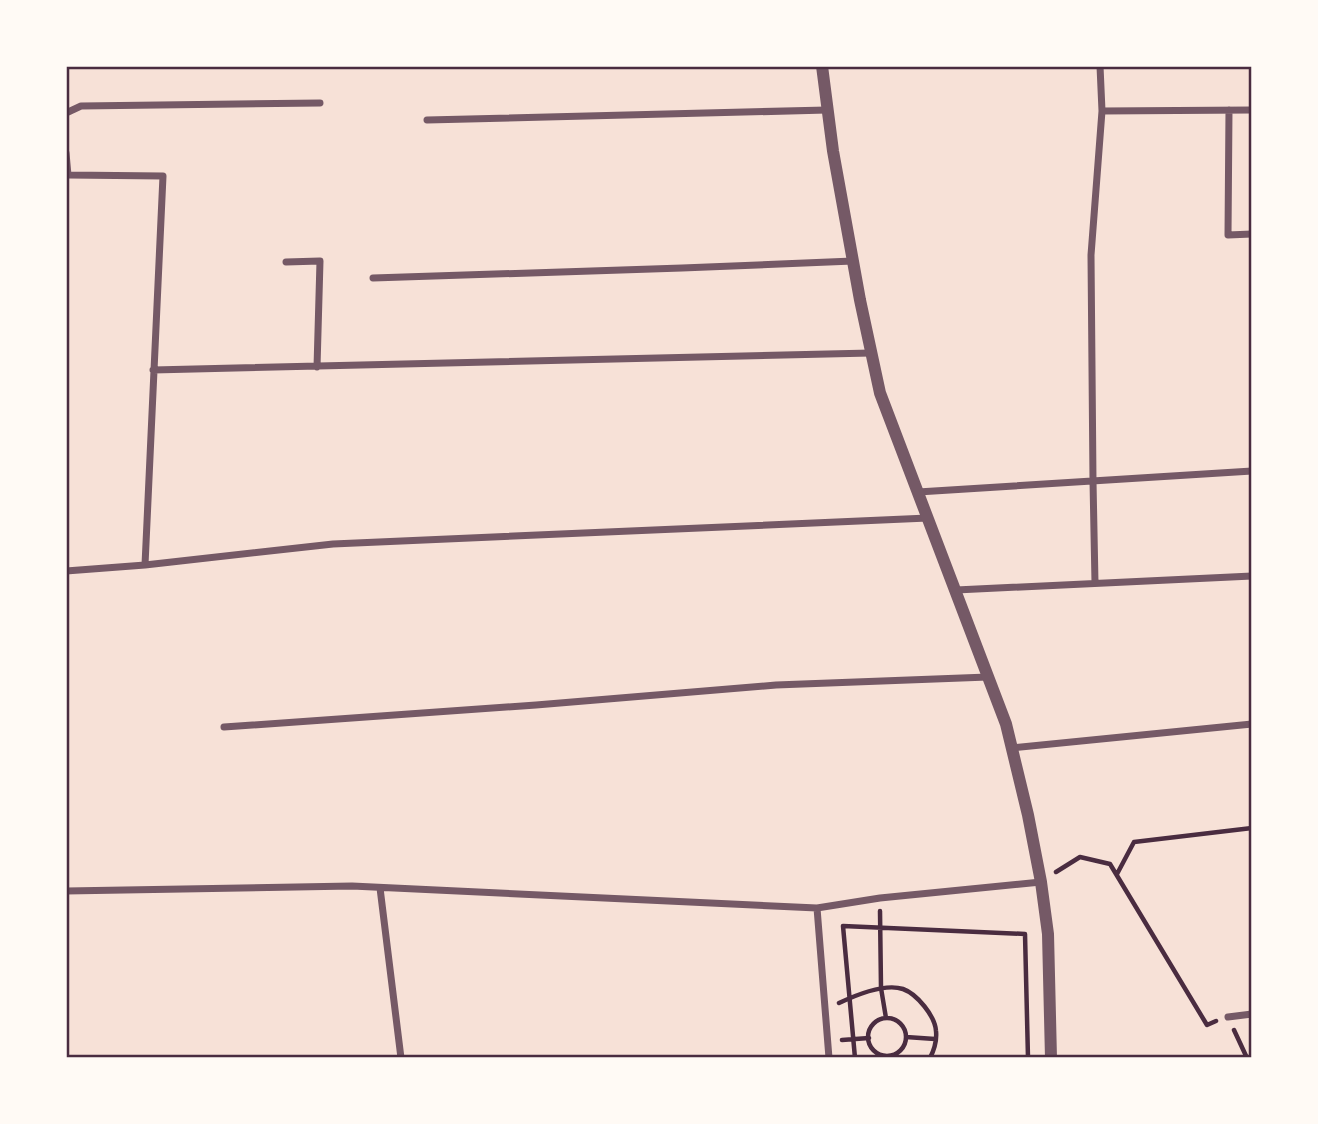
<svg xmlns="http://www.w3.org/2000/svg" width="1318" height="1124" viewBox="0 0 1318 1124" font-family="'Roboto Condensed',sans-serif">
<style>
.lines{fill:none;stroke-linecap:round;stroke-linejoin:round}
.path{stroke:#4a2c40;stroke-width:4.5}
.minor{stroke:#755966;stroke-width:7}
.tertiary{stroke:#755966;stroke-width:12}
.neatline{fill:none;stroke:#4a2c40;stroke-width:2.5}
</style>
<rect width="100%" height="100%" fill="#f7e1d7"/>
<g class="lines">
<!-- path -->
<path class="path" d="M1056 872 1080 857 1110 864 1207 1025 1216 1021
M1117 874 1134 842 1252 828
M880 911 881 988 886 1018
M839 1003C856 995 885 983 903 989 917 994 935 1016 936 1031 937 1040 934 1050 930 1058
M868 1037a19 19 0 1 1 38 0a19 19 0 1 1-38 0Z
M1234 1030 1247 1058
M906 1037 935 1039
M842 1040 869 1038
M855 1058 843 926 1025 934 1028 1058"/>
<!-- minor -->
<path class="minor" d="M1229 110 1228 235 1252 234
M1102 111 1252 110
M66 113 81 106 320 103
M427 120 827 110
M66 153 68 175 163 176 145 565
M286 262 320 261 317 367
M373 278 682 268 853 261
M153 370 871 353
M918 492 1252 471
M66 571 145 565 333 544 928 518
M1095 583 1093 481 1091 255 1102 111 1100 66
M956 590 1252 576
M224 727 536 705 776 685 988 677
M1012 748 1252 724
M380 888 401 1058
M66 891 352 886 817 908 880 898 1041 882
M817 908 829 1058
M1228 1017 1252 1014"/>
<!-- tertiary -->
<path class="tertiary" d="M822 66 833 151 860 300 880 393 1006 724 1028 815 1041 882 1048 934 1051 1058"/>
</g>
<!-- border -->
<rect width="1318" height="1124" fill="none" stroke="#fffaf5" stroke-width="136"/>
<rect x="68" y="68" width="1182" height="988" class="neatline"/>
</svg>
